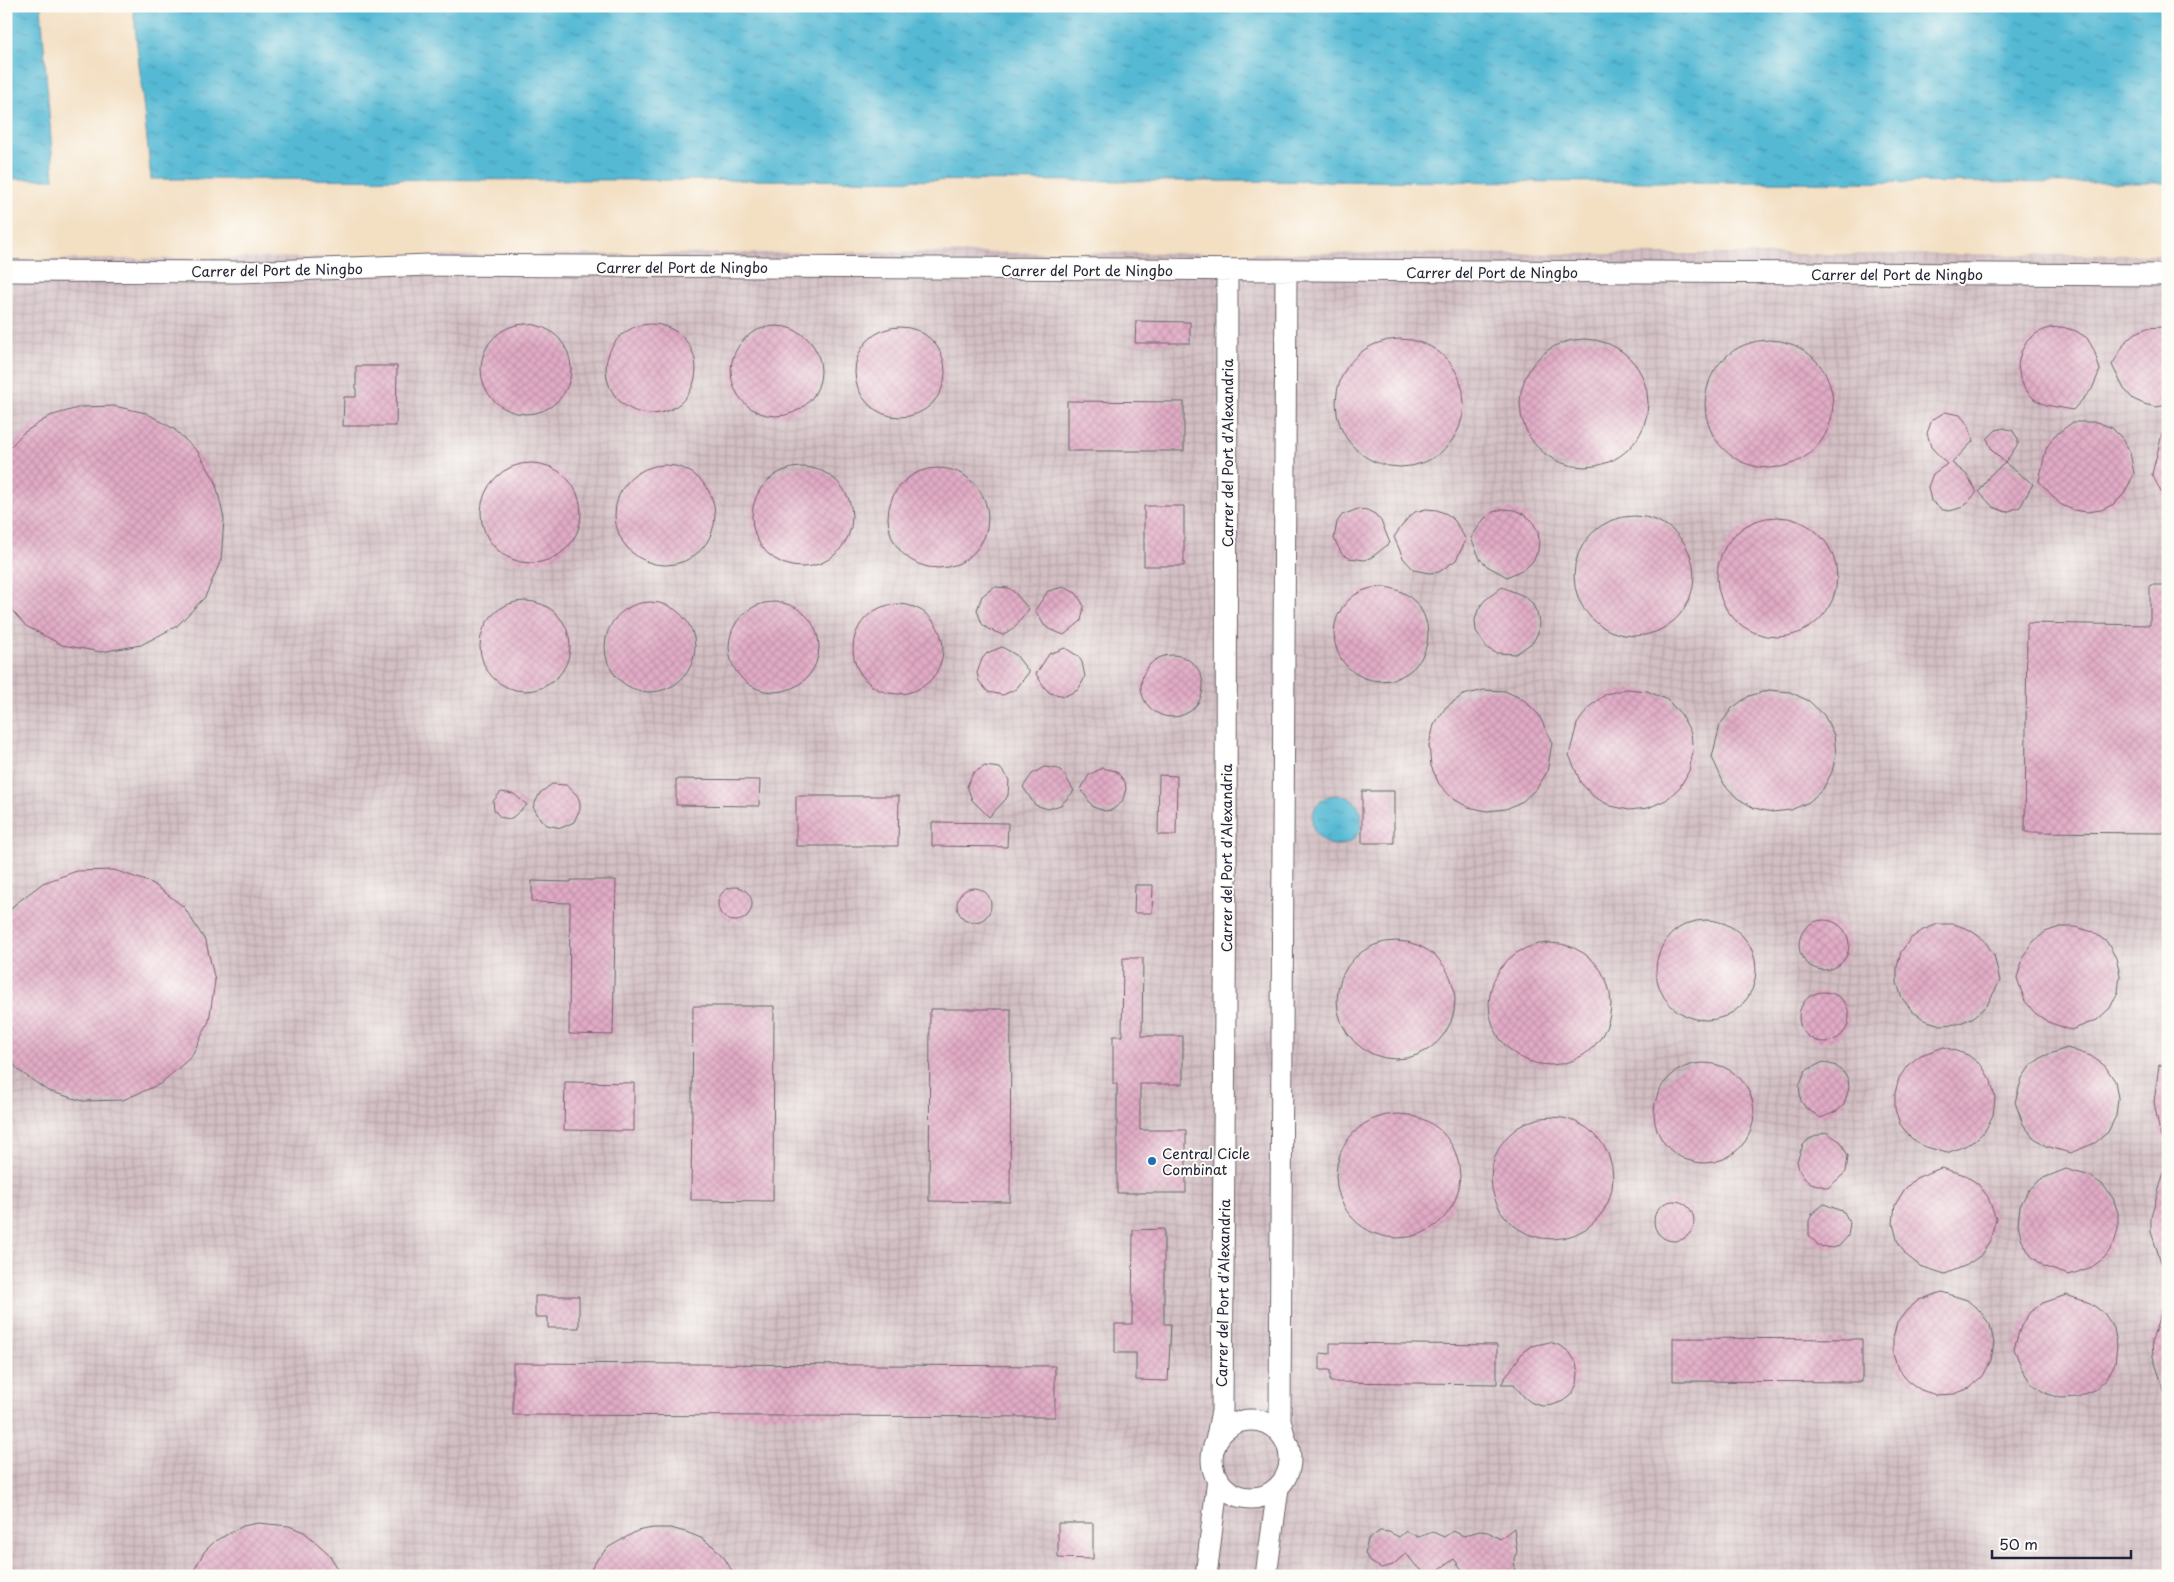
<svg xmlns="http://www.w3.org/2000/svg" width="2174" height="1582" viewBox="0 0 2174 1582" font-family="'Playpen Sans',sans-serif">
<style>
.industrial{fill:url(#industrial-grid)}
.water{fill:url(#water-ripples);stroke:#3c6e88}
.building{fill:url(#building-cross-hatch)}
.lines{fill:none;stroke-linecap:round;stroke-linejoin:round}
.minor-casing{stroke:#6b646a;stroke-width:23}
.minor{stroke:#fff;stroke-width:21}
.poi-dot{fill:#1f6fb2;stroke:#fdfcf7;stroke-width:2}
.labels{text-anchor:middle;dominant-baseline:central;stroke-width:4;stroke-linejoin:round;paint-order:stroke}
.street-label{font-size:14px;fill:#22223b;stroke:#fdfcf7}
.poi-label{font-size:14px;fill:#22223b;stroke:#fdfcf7;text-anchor:start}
</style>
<defs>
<pattern id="industrial-grid" width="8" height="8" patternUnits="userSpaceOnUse" patternTransform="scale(1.25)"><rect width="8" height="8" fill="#d2bec3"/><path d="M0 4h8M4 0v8" fill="none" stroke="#b4a3a8"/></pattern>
<pattern id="water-ripples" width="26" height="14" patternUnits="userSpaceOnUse" patternTransform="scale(1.25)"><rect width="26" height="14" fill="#55b9d4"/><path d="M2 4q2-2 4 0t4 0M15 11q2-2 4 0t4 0" fill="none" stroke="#4696ad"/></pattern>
<pattern id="building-cross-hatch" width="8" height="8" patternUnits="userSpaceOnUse" patternTransform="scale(1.25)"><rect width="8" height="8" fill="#e1abc5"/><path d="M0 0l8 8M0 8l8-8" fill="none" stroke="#c193aa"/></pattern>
</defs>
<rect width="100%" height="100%" fill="#fdfcf7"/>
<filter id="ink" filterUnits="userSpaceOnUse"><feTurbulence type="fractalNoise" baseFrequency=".02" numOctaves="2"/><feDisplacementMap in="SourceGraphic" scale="10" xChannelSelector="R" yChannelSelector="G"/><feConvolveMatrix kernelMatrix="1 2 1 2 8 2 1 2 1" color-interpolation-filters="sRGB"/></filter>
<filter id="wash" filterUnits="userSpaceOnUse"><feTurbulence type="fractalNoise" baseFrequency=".0096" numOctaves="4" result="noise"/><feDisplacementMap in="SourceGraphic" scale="20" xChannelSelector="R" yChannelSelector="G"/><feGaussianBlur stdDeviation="1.12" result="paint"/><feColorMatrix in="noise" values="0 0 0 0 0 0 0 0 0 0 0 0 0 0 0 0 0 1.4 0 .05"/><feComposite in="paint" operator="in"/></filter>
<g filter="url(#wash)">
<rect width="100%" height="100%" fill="#f3dfc2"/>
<!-- industrial -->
<path class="industrial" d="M857 252 2168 255V1576H6V260Z"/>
<!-- water -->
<path class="water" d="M6 6H41L54 179H6Z
M133 6H2168V183L151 179Z
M1312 820a25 25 0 1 1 50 0a25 25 0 1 1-50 0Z"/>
<g id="blocks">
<!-- building -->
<path class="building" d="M1136 321 1190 322V343H1135Z
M481 369a45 45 0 1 1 90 0a45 45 0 1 1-90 0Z
M606 369a45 45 0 1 1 90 0a45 45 0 1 1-90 0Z
M731 371a45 45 0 1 1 90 0a45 45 0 1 1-90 0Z
M855 372a45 45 0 1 1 90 0a45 45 0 1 1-90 0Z
M2062 327 2076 331 2087 338 2094 350 2100 370 2092 389 2073 410 2046 405 2034 399 2025 389 2020 378 2018 365 2021 352 2027 341 2037 333 2049 328Z
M2161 327 2168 329V405L2156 407 2144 404 2133 399 2124 389 2112 365 2126 341 2136 333 2147 328Z
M1336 403a64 64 0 1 1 128 0a64 64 0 1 1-128 0Z
M1520 403a64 64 0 1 1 128 0a64 64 0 1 1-128 0Z
M1705 404a64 64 0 1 1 128 0a64 64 0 1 1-128 0Z
M356 366H397L396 426H343L344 397H356Z
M1067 401 1184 402V451H1067Z
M114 406 146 413 174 429 198 452 215 480 224 519 221 560 205 597 177 626 141 645 101 652 62 645 26 626 6 604V452L23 433 50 416 81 407Z
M1945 412 1960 415 1969 426 1973 441 1952 463 1966 474 1977 492 1963 507 1950 511 1943 510 1931 501 1928 487 1933 474 1947 464 1931 447 1927 433 1932 420Z
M2073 422H2097L2112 428 2123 439 2130 452 2134 474 2124 494 2114 504 2101 510 2087 512 2073 510 2060 504 2039 481 2046 449 2054 436Z
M2004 428 2013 431 2018 439V444L2005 463 2033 484 2020 507 2006 512 1993 507 1979 492 1990 475 2005 463 1992 450 1987 439 1996 430Z
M2162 434H2168V506L2152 474Z
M481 513a50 50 0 1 1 100 0a50 50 0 1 1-100 0Z
M615 515a50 50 0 1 1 100 0a50 50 0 1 1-100 0Z
M752 517a50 50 0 1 1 100 0a50 50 0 1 1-100 0Z
M888 518a50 50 0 1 1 100 0a50 50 0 1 1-100 0Z
M1144 506H1184V566H1144Z
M1358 509 1367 510 1375 514 1381 521 1390 543 1372 557 1365 560 1349 558 1342 554 1334 539 1337 522 1342 515Z
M1426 509 1437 510 1447 514 1455 521 1466 540 1456 560 1439 572 1429 573 1414 570 1403 558 1394 537 1407 519 1415 512Z
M1503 509 1514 510 1524 514 1532 521 1538 531 1539 541 1538 551 1533 561 1526 568 1507 577 1487 566 1480 559 1471 538 1484 519 1493 512Z
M1574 576a60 60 0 1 1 120 0a60 60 0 1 1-120 0Z
M1717 577a60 60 0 1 1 120 0a60 60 0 1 1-120 0Z
M2150 585H2168V833L2025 832 2027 623 2150 625Z
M994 587 1009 588 1015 593 1029 609 1016 626 1003 635 988 629 982 624 977 610 982 596Z
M1063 587 1076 593 1084 606 1081 621 1064 635 1049 629 1044 625 1035 610 1048 591Z
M1502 587 1524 596 1532 603 1537 613 1539 623 1538 633 1533 642 1516 654 1496 653 1487 648 1476 631 1475 620 1478 610 1484 601Z
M1334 634a47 47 0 1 1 94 0a47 47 0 1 1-94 0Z
M480 646a45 45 0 1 1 90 0a45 45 0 1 1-90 0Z
M605 647a45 45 0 1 1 90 0a45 45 0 1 1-90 0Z
M729 647a45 45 0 1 1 90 0a45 45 0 1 1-90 0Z
M853 649a45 45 0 1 1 90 0a45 45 0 1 1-90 0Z
M1002 647 1016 655 1029 672 1016 689 1003 695 988 692 979 681 977 673 982 659 987 653Z
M1065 648 1078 656 1082 662 1085 677 1078 690 1065 696 1050 693 1045 688 1036 674 1049 654Z
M1141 686a31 31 0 1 1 62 0a31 31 0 1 1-62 0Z
M1626 689 1647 691 1666 699 1681 714 1691 733 1693 752 1689 771 1680 787 1666 800 1648 808 1629 810 1611 806 1594 797 1581 783 1569 755 1577 724 1589 707 1606 694Z
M1484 690 1505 691 1524 700 1539 715 1552 743 1547 772 1537 788 1523 801 1506 809 1487 811 1468 807 1452 798 1439 784 1431 766 1429 745 1434 725 1446 707 1463 695Z
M1769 690 1790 692 1809 701 1824 715 1834 735 1836 754 1832 772 1823 789 1809 802 1791 810 1772 812 1754 808 1737 798 1724 784 1712 757 1720 725 1732 708 1749 696Z
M985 766 1000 768 1009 780 1008 795 1006 799 989 817 972 800 967 786 973 773Z
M1044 767 1059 769 1064 774 1074 791 1061 805 1048 809 1035 805 1023 787 1032 774Z
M1102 768 1116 771 1125 782 1126 789 1122 802 1112 810 1105 811 1093 807 1081 789 1089 775Z
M1159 775 1177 776 1176 835H1158Z
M676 779 760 780 759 806 676 805Z
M552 784 566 785 577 795 580 802V809L574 822 561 828 547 825 541 820 533 807 540 793Z
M1362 791H1394V843H1362Z
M501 792 514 794 527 805 513 817 509 819 500 817 494 810 493 801Z
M796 796H899L898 846H796Z
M932 822 1008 823 1007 847 932 846Z
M114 870 152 883 184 907 206 942 215 981 209 1021 191 1057 160 1084 123 1100 83 1101 48 1091 18 1070 6 1054V917L14 905 43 883 77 871Z
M571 880H616L613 1035 569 1034 570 903 532 902V881L571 882Z
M1135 885H1153L1152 913H1134Z
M718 904a17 17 0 1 1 34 0a17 17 0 1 1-34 0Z
M957 905a17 17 0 1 1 34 0a17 17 0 1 1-34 0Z
M1799 945a25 25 0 1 1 50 0a25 25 0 1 1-50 0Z
M1656 970a50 50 0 1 1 100 0a50 50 0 1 1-100 0Z
M1938 924H1954L1970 930 1984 940 1994 955 2000 981 1987 1005 1974 1017 1958 1024 1940 1025 1925 1020 1912 1011 1902 998 1897 983V967L1901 952 1910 939 1923 930Z
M2060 927H2076L2093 932 2107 942 2116 958 2120 975 2118 992 2110 1008 2097 1020 2071 1030 2048 1022 2035 1013 2025 1001 2017 978 2024 955 2033 942 2045 932Z
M1337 1000a59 59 0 1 1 118 0a59 59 0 1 1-118 0Z
M1489 1004a61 61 0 1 1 122 0a61 61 0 1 1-122 0Z
M1123 958H1143L1142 1036H1183V1084H1140V1130H1186V1193H1117V1084H1113V1036H1122Z
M1799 1017a25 25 0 1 1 50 0a25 25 0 1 1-50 0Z
M693 1006H774L773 1201 691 1200Z
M930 1009H1011L1010 1202 929 1201Z
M1944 1047 1968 1055 1982 1066 1991 1081 1995 1098 1993 1115 1985 1131 1972 1143 1947 1153 1923 1146 1910 1137 1900 1124 1895 1109V1093L1899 1078 1908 1065 1921 1055Z
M2067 1048 2091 1056 2105 1066 2115 1081 2118 1098 2116 1116 2108 1132 2095 1143 2070 1153 2046 1146 2033 1137 2023 1124 2015 1102 2022 1078 2031 1065 2044 1056Z
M1823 1062 1836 1066 1843 1072 1848 1079 1849 1088 1844 1105 1837 1111 1821 1118 1806 1108 1801 1101 1799 1086 1805 1071Z
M1654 1113a50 50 0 1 1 100 0a50 50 0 1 1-100 0Z
M2159 1065 2168 1066V1137L2161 1138 2154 1102Z
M565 1082 634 1083V1131L564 1130Z
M1336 1176a62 62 0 1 1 124 0a62 62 0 1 1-124 0Z
M1491 1178a61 61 0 1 1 122 0a61 61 0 1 1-122 0Z
M1826 1132 1841 1142 1848 1156 1846 1172 1828 1188 1811 1183 1804 1178 1799 1170 1797 1161 1803 1145 1809 1139Z
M1941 1168 1965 1175 1978 1184 1988 1197 1996 1219 1989 1243 1980 1256 1967 1265 1945 1274 1920 1266 1906 1255 1897 1240 1893 1223 1895 1205 1904 1190 1916 1178Z
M2066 1169 2090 1176 2103 1185 2113 1198 2118 1213V1229L2114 1244 2105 1257 2092 1267 2069 1275 2045 1267 2031 1256 2022 1241 2018 1224 2020 1206 2028 1191 2041 1179Z
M2164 1172H2168V1273L2165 1274 2151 1232V1216Z
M1654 1221a20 20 0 1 1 40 0a20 20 0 1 1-40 0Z
M1824 1204 1844 1212 1850 1223 1848 1236 1839 1246 1833 1248 1819 1246 1809 1235V1221L1812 1214Z
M1164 1229V1324H1171L1168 1381 1136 1380V1353H1115V1324H1132L1133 1230Z
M1942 1292 1967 1300 1980 1311 1990 1325 1994 1343 1991 1360 1983 1376 1970 1388 1954 1394 1936 1395 1921 1390 1908 1381 1898 1369 1893 1354V1338L1897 1323 1907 1310 1919 1300Z
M2066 1295 2090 1303 2104 1313 2114 1328 2117 1345 2115 1363 2107 1378 2094 1390 2078 1397 2060 1398 2045 1393 2032 1384 2023 1371 2014 1349 2021 1325 2030 1312 2043 1303Z
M535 1296H579V1328H548V1317H535Z
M2164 1302H2168V1392L2165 1393 2153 1357 2152 1341Z
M1673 1338 1862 1339V1382L1673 1381Z
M1550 1342 1561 1346 1570 1353 1576 1362 1578 1373 1577 1384 1572 1394 1563 1401 1553 1405 1542 1406 1532 1403 1524 1397 1514 1384H1501L1523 1352 1531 1346Z
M1330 1343 1497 1345V1384L1330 1382V1370H1320V1353L1330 1354Z
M513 1363 1055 1366V1417L513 1415Z
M258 1523 289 1526 304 1532 328 1553 343 1576H191L204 1552 215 1541 243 1526Z
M1058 1523H1093V1559L1058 1558Z
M653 1528H670L686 1532 701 1538 714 1547 725 1559 735 1576H587L598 1558 609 1547 637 1531Z
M1514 1528 1517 1552 1514 1558 1515 1569 1507 1576H1470L1463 1571 1454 1559 1437 1571H1423L1416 1566 1406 1553 1393 1565 1381 1568 1369 1561 1365 1553 1368 1539 1380 1531 1389 1532 1399 1537 1406 1531 1418 1537 1433 1532 1444 1537 1453 1531 1464 1536 1479 1531 1488 1532 1500 1539Z"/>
</g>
</g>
<g filter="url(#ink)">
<use href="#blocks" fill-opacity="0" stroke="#6b646a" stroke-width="1"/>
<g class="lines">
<defs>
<path id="minor" d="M6 271 239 272 429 265 2168 275
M1212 1459a39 39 0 1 1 78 0a39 39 0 1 1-78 0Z
M1285 1439 1280 1420 1286 271
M1215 1446 1222 1411 1226 867 1227 270
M1206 1576 1218 1478
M1266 1576 1278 1488"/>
</defs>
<!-- minor casing -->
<use href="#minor" class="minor-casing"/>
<!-- minor -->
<use href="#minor" class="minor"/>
</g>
</g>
<!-- markers -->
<circle class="poi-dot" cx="1152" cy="1161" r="5"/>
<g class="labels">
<!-- street labels -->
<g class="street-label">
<text x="682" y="267">Carrer del Port de Ningbo</text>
<text transform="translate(277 270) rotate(-1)">Carrer del Port de Ningbo</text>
<text x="1087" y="270">Carrer del Port de Ningbo</text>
<text x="1492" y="272">Carrer del Port de Ningbo</text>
<text x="1897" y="274">Carrer del Port de Ningbo</text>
<text transform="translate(1227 453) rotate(-90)">Carrer del Port d'Alexandria</text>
<text transform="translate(1226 858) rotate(-90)">Carrer del Port d'Alexandria</text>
<text transform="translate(1223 1293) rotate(-89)">Carrer del Port d'Alexandria</text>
</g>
<!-- poi labels -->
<g class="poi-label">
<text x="1162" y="1153">Central Cicle<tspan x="1162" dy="16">Combinat</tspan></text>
</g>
</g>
<!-- margin -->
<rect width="2174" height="1582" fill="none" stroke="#fdfcf7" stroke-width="25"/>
<!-- scale -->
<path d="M1992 1550v8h139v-8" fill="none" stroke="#22223b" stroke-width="2.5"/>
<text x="1999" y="1550" font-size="15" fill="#22223b" stroke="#fdfcf7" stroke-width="4" paint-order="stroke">50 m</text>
</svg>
